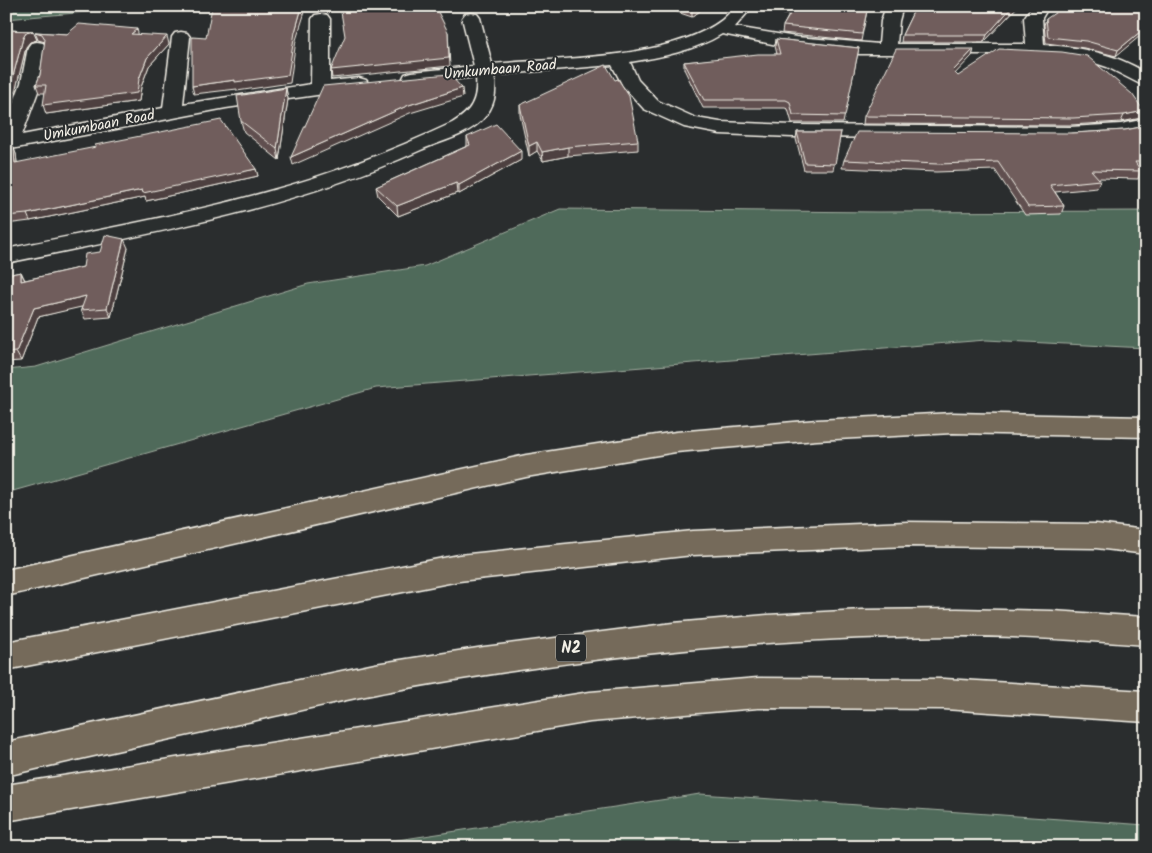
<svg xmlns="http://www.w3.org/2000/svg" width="1152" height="853" viewBox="0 0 1152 853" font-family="Kalam,sans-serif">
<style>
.green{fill:#506b5a;stroke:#a2aea1}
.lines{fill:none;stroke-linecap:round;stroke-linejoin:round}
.minor-casing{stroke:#f4f1e8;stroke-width:3}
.highway-casing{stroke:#f4f1e8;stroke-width:3}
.minor{fill:#2a2d2e;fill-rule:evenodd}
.highway{fill:#746a5a;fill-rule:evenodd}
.wall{fill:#60504f;stroke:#f4f1e8}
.shaded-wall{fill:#4e4140;stroke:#f4f1e8}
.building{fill:#705d5c;stroke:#f4f1e8}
.labels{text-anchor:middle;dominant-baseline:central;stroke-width:4;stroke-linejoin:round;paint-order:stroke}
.far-street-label{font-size:15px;fill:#f4f1e8;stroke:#2a2d2e}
.shield{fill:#2a2d2e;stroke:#b7b6b0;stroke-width:1}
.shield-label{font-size:16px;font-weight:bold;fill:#f4f1e8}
</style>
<rect width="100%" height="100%" fill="#2a2d2e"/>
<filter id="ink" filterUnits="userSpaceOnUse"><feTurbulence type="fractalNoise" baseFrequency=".02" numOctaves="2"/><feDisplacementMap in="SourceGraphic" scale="10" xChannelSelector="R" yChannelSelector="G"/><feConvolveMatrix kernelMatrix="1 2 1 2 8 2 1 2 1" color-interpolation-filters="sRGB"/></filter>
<g filter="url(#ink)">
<!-- green -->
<path class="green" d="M6 6H157L6 19Z
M560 209 878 212 1146 211V348L986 340 376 388 6 493V370L36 367 308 284 425 266Z
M700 794 1146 825V847H352Z"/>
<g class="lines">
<defs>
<path id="minor" d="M735 6H753L735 27 796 37 879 44 881 21 886 6H903L899 21 897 44H1026L1024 18 1032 6H1049L1042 18 1044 45C1079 47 1115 53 1146 73V87L1107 67 1092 62 1060 57 1004 54H852L777 45 722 34C694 51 661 57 630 62L638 80 658 101 696 118 720 122 792 125 1070 127 1121 124 1146 119V131L1121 136 1070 139 792 137 720 134 684 127 644 109 623 86 612 65 494 75C497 93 495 107 482 120 466 136 441 141 421 150 289 210 147 234 6 263V249C93 231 181 216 266 192 329 175 392 151 452 123 471 112 478 100 476 77L412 84 405 82 403 78 405 74 412 72 474 66 462 18 465 14 471 13 477 14 480 18 492 64C557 58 669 60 722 20 727 16 731 11 735 6Z
M321 14 327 15 330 19V81L359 78 366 80 369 84 366 88 226 108 6 150V123L21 83 28 47 31 43 37 42 43 43 46 47 41 83 22 135 163 108 172 37 175 33 181 32 187 33 190 37 183 104 311 84 312 19 315 15Z"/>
<path id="highway" d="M953 413 1146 417V437L953 433 817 440 676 452 526 477 6 596V570L526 455 676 432 817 420Z
M908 522 1096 524 1146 530V554L1096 548 908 546 693 555 459 581 6 670V642L459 555 693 531Z
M957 609 1052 611 1146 617V645C1082 640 1019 636 955 636 766 637 577 657 391 691 347 699 304 710 261 719 176 738 91 756 6 776V742L375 664 484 647 673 623 767 615 862 610Z
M758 678 944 679 1146 691V722L944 709 758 708 590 722 6 821V785L590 692Z"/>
</defs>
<!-- minor casing -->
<use href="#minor" class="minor-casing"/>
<!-- highway casing -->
<use href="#highway" class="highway-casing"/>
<!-- minor -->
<use href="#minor" class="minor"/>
<!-- highway -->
<use href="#highway" class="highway"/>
</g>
<!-- wall -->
<path class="wall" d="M659 6H704L701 10 692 17Z
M868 6 861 41 782 33 783 26 789 15 783 14 784 8Z
M916 6H1018L984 42H901L902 35Z
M1146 6 1116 56 1084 48 1046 43 1044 25 1046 19Z
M6 30 33 31 37 40 30 42 26 47 15 93H6Z
M35 32 67 34 138 35 169 44 149 66 141 87 139 101 46 114 45 93H39L36 85 40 75 45 42 38 40Z
M776 39 859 48 843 123H792L788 109 785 108H703L684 69V62L777 54 775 46Z
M974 49 972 56 955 73 958 76 1144 111 1141 118 1121 122 1070 125 863 124 864 116Z
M286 88 288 99 279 160 244 132 241 121Z
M520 105 638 141V150L568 156 543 161 537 151 529 156 520 115Z
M1146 126V170H1141V171L1138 179 1099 178 1100 180 1097 188 1055 192 1064 206 1061 214 1025 215 995 170 936 172 842 168 844 160 1073 133 1125 130Z
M797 132H841L833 170H804L796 139Z
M467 137 521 160 459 194 457 193 398 216 378 196 376 187 467 146Z
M13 146 16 154 17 163 256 169 258 176 146 201 145 197 30 221 6 224V148Z
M128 248 111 317 85 319 81 310 82 306 38 317 21 361 6 362V275L21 272 25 280 83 267Z"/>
<!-- shaded-wall -->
<path class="shaded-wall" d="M698 6H704L701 10 692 17V11Z
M1013 6H1018L984 42 987 35Z
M302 7 304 15 296 40 290 83 237 91V89L194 94 192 86 235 80 295 32Z
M1146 27V31L1116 56 1118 50Z
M137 29 139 37 131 34Z
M33 31 37 40 30 42 26 47 15 93 11 84 23 38 26 33Z
M448 32 450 66 332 78 331 70Z
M167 36 169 44 149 66 141 87 139 101 46 114 43 105 139 79 147 58Z
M974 49 972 56 951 78 953 71Z
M286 88 288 99 279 160 277 149Z
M462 88 463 97 410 113 293 165 291 157 409 105Z
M1144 111 1141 118 1121 122 1124 115Z
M537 142V151L529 156V146Z
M13 146 16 154 18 171 15 163Z
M568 147V156L543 161 542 152Z
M521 151V160L459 194V185Z
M256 169 258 176 146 201 145 197 30 221 27 214 142 190Z
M456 183 457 193 398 216 397 206Z
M124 239 128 248 111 317 107 308Z
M21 272 25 281H21Z
M86 296 90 305 38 317 21 361 16 352 34 308Z"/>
<!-- building -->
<path class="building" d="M231 6H288V10L302 7 295 32 288 75 235 82V80L192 86V37L206 38 212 7Z
M340 6H435L448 32 449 58 331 70 345 36Z
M678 6H698L692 11Z
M785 6H868L862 34 783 26 793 9 784 8Z
M916 6H1013L987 35H902Z
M1065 6H1146V19L1142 22 1146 23V27L1118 50 1086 41 1048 37 1046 19Z
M79 24 137 29 131 34 167 36 147 58 139 79 137 93 43 105 46 85H36L40 75 45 39 42 34 35 32 67 34Z
M6 30 33 31 26 33 23 38 11 84H6Z
M776 39 859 48 845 116 793 115 790 102 786 100H704L684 62 758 54H780Z
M896 49H974L953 71 958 76 999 49 1062 52 1087 56 1132 94 1144 111 1124 115 1073 118 864 116Z
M606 65 615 80 618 79 629 96 638 141 568 147 542 152 537 142 529 146 520 105Z
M449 74 462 88 409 105 291 157 323 86Z
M286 88 277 149 241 121 237 96Z
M221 120 256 169 143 193 142 190 27 214 6 216V148L13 146 15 163 96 147 95 145Z
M496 124 521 151 459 185 456 183 397 206 376 187 470 145 467 137Z
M1146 126V162H1135L1141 171 1091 170 1100 180 1050 185 1064 206 1028 207 998 162 938 164 844 160 857 132 1073 133 1125 130Z
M797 132H841L835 164 805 163Z
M105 235 124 239 107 308 81 310 86 296 34 308 16 352 6 353V275L21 272V281L83 267 85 254 100 252Z"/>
</g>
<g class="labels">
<!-- far-street labels -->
<g class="far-street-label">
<text transform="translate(500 70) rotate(-5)">Umkumbaan Road</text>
<text transform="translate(99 126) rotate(-11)">Umkumbaan Road</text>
</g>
<!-- shield labels -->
<rect class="shield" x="556" y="634.5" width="30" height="27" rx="4"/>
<g class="shield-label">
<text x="571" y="648">N2</text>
</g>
</g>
<!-- margin -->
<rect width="1152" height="853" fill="none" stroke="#2a2d2e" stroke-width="25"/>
<rect x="12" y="12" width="1127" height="828" fill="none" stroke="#f4f1e8" stroke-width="2" filter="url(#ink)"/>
</svg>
